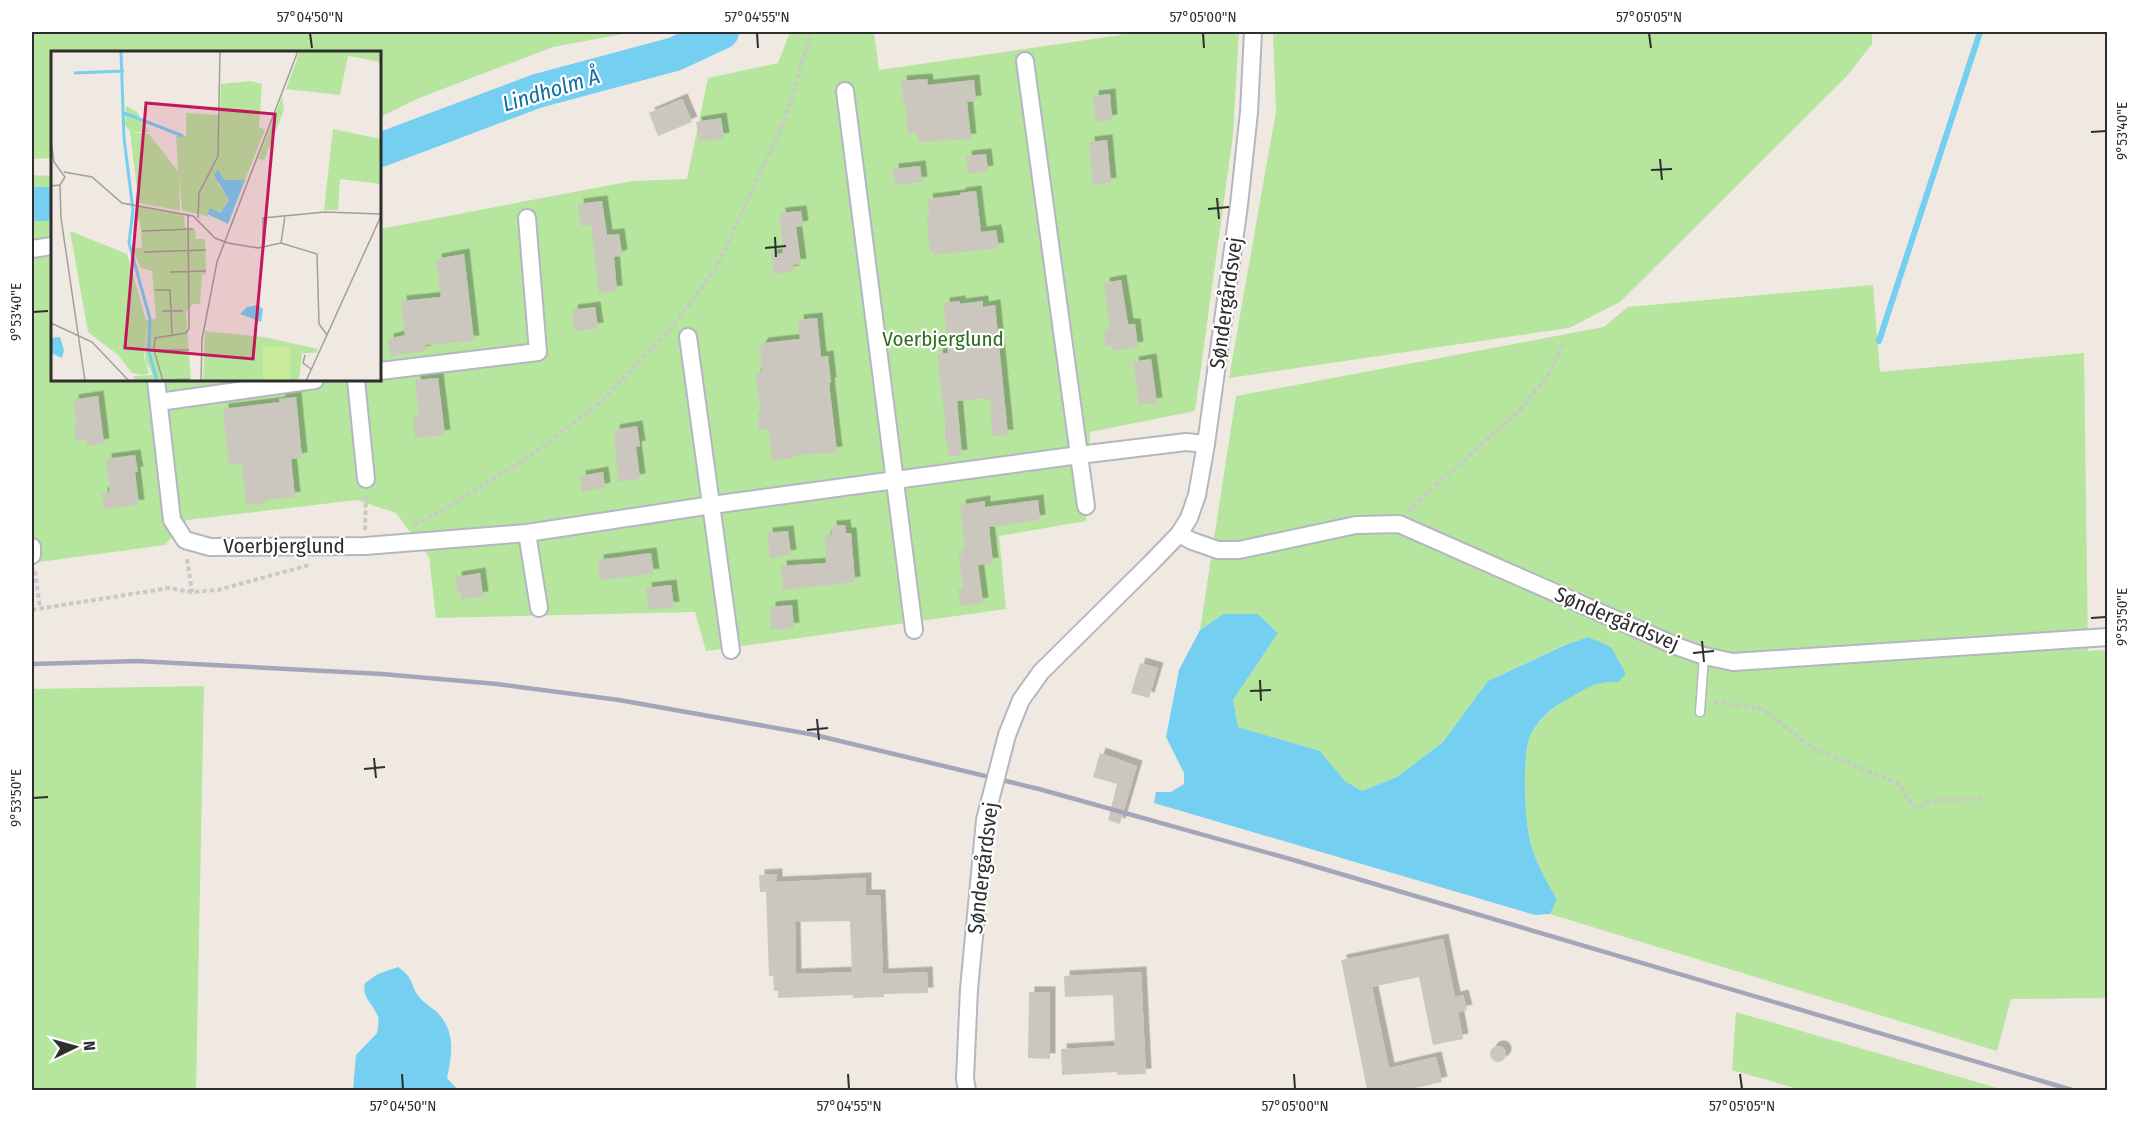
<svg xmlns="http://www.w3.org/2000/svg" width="2139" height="1122" viewBox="0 0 2139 1122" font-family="'Fira Sans Condensed',sans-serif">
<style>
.green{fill:#b6e59e}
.water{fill:#75cff0}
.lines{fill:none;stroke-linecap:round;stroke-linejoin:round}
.stream{stroke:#75cff0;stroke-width:6}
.river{stroke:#75cff0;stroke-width:34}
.building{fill:#cbc7bf;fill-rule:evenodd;filter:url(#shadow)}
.service-casing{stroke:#b4b7c1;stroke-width:11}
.minor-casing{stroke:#b4b7c1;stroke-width:20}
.path{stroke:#c9c9c9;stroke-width:4;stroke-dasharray:4.5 3;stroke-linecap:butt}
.service{stroke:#fff;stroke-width:8}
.minor{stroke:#fff;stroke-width:16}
.rail{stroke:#a3a6b8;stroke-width:4.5}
.minor-bridge-casing{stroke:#b4b7c1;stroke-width:20;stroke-linecap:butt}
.minor-bridge{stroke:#fff;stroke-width:16}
.ticks{fill:none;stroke:#2e2e2e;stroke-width:2}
.labels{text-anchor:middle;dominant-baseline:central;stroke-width:4.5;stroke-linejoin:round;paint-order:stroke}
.street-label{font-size:21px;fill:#2e2e2e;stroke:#fff}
.park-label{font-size:21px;fill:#2c6e1b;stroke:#fff}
.water-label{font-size:22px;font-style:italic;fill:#0d6fa3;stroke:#fff}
.inset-river{fill:none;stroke:#75cff0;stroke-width:3}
.inset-road{fill:none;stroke:#a29e99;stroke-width:1.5}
.view{fill:#c2185b;fill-opacity:0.15;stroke:#c2185b;stroke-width:3}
.inset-edge{fill:none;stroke:#2e2e2e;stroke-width:3}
.neatline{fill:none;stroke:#2e2e2e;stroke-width:2}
.ticks-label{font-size:15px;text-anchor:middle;fill:#2e2e2e}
</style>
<defs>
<filter id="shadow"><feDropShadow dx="5.5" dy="-5.5" stdDeviation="0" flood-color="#0004"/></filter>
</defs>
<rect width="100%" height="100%" fill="#efe9e1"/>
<!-- green -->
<path class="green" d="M32 32H634L553 47 419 98 380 117V52H52V158L32 159Z
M790 32H874L879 70 1121 35 1120 32H1239L1233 135 1195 411 1090 432 1086 521 999 536 1006 609 706 651 695 612 436 618 429 557 396 513 357 500 187 520 165 545 32 563V175L52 176V380H380V229L632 181 687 179 708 78 778 63Z
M1273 32H1872V44L1846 77 1620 302 1569 328 1229 378 1276 111Z
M1873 285 1880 372 2084 353 2088 651 2108 650 2107 998 2011 999 1997 1051 1550 914 1557 899C1546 881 1537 864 1531 845 1525 824 1521 753 1531 734 1539 719 1556 705 1570 697 1589 687 1596 681 1618 682L1588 637 1564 645 1488 681 1443 742 1397 777 1362 791 1345 781 1320 751 1238 727 1233 700 1278 633 1258 614H1223L1200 630 1236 396 1604 327 1628 307Z
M204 686 196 1090H32V689Z
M1736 1012 2004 1090H1802L1732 1070Z"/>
<!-- water -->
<path class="water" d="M1223 614H1258L1278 633 1233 700 1238 727 1320 751 1345 781 1362 791 1397 777 1443 742 1488 681 1565 645 1588 637 1611 647 1626 674 1618 682C1596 681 1589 687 1571 697 1555 705 1539 718 1531 734 1521 753 1525 824 1531 845 1537 864 1546 881 1557 899L1550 914 1535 915 1154 803 1156 792H1171L1184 784V773L1166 737 1179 670 1200 630Z
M398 967C415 979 409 983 419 997 424 1003 431 1007 437 1012 456 1032 452 1054 447 1078L458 1090H353L356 1055 377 1033C378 1028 379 1021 378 1017 374 1004 361 998 365 983L378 974Z"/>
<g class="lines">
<!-- stream -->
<path class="stream" d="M1879 341 1980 32"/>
<!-- river -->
<path class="river" d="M380 150 537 91 675 54 722 32
M32 204H52"/>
</g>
<!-- building -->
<path class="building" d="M927 79 928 85 974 80 976 101 967 102 971 139 918 142 917 133 908 134 905 100H903L901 81Z
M1110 94 1112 120 1096 122 1093 96Z
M682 99 692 122 658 136 649 113Z
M721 118 724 138 699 142 696 122Z
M1107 140 1111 183 1093 185 1089 142Z
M986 154 988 171 968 174 966 156Z
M920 166 922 182 895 185 893 169Z
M976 191 981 232 996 230 999 248 934 255 933 252H930L928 235 927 214 930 213 927 199 960 195V193Z
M602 201 607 235 619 234 622 254 620 256 614 257 617 291 599 293 591 225 581 226 578 204Z
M801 211 803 226 796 227 801 264 793 265 794 271 774 274 771 255 783 253 780 213Z
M464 254 474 341 425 345 426 351 390 356 388 339 405 335 401 301 441 297 436 259Z
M1121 280 1128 324H1135L1138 347 1112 351V346L1106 347 1104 330 1110 329 1104 283Z
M960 301V304L983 301V307L995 305 1008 435 992 436 990 400H987L986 398 957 401 962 455 949 456 947 441H945V420L937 354 948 353 944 303Z
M595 307 598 328 575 331 572 310Z
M817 318 821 357 828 356 831 383H829L837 452 793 456V458L772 460 769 429 759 430 758 412H761L755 374 762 373 760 348 763 343 800 339 798 320Z
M1151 359 1157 403 1139 405 1133 362Z
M438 378 445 435 415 438 413 418 419 417 415 380Z
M98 396 104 444 87 446V439L76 441 74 426H77L73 400Z
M296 397 302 458 291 459 295 497 266 500V503L246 505 242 464 229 465 223 409 280 402 279 399Z
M637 426 640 446 636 447 640 479 618 482 614 430Z
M135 455 138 472H135L139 505 104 509 102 493 110 492 106 459Z
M603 472 605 488 582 492 580 476Z
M1038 500 1040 520 989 527 993 563 978 565 983 603 961 606 958 589 963 588V585L958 555H962L961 550H965L960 505 985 501V507Z
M845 525 846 533H851L855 582 783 590 781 566 826 563 825 535H832L831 526Z
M788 531 791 555 770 558 767 533Z
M651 553 654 574 600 580 598 560Z
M480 573 483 597 462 599 461 592H457L456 577Z
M671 585 674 607 649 610 646 588Z
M792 605 794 628 771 630 770 607Z
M1140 663 1158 668 1149 698 1131 693Z
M1100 753 1137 766 1120 824 1108 820 1117 784 1093 777Z
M777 874V882L866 878V895H880L883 974 927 972 928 993 884 994V997L853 998V995L778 998V991H774L773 976H769L766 892H760L759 875ZM850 921 852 972 796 974 795 922Z
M1443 939 1455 997 1463 995 1467 1010 1458 1012 1463 1039 1433 1045 1419 977 1372 987 1389 1068 1436 1057 1442 1082 1406 1090H1367L1341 960Z
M1141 972 1146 1074 1117 1075V1072L1062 1075 1061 1049 1115 1046 1113 995 1065 997 1064 976Z
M1029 992H1050V1059L1028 1058Z
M1490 1054a8 8 0 1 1 16 0a8 8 0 1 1-16 0Z"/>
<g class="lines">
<defs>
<path id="service" d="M1700 712 1704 656"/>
<path id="minor" d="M1025 61 1086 506
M845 91 914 630
M32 249 52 246
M688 337 731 650
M380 371 538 352 527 218
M156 380 172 520 185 540 210 547 365 546 527 533 712 505 1079 455 1186 442 1206 444
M356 380 366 479
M159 402 315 380
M527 533 539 608
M1179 534 1192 541 1218 550H1239L1356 525 1399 524 1676 646 1704 656 1733 662 2108 637
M32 547V555
M1007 735 1021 700 1041 672 1151 563 1179 534 1189 518 1197 495 1206 444 1239 205 1249 112 1253 32
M967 1090 965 1079 969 989 985 820"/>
</defs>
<!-- service casing -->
<use href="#service" class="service-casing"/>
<!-- minor casing -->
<use href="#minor" class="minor-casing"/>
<!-- path -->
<path class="path" d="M1409 512 1415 504 1520 410 1549 374 1564 342
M414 524 440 512 529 457 601 402 669 331 715 270 785 120 811 32
M365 530 366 496
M187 559 192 592
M35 571 40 608
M32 610 169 588 192 592 218 590 309 565
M1714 702 1763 709 1812 748 1899 784 1915 808 1936 800 1987 799"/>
<!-- service -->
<use href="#service" class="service"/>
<!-- minor -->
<use href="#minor" class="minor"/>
<!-- rail -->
<path class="rail" d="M32 664 137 661 382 674 497 684 619 700 815 735 1039 789 1290 859 2072 1090"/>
<defs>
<path id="minor-bridge" d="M985 820 1007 735"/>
</defs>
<!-- minor-bridge casing -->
<use href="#minor-bridge" class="minor-bridge-casing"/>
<!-- minor-bridge -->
<use href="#minor-bridge" class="minor-bridge"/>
</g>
<!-- ticks -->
<path class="ticks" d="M310 33 312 48M757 33 758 48M1203 33 1204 48M1649 33 1651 48M2091 132 2106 131M1660 159 1662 180M1651 170 1672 169M1217 198 1219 219M1208 209 1229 207M775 237 776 257M765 248 786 246M33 312 48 311M2091 618 2106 617M1702 641 1704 662M1693 653 1714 651M1260 680 1261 701M1250 691 1271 690M817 719 819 740M807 730 828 728M374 758 376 778M364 769 385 767M33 798 48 797M402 1074 403 1089M848 1074 849 1089M1294 1074 1295 1089M1740 1074 1742 1089"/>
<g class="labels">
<!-- street labels -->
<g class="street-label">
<text transform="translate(1226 303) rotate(-82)">Søndergårdsvej</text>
<text x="284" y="546">Voerbjerglund</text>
<text transform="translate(1617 619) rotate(23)">Søndergårdsvej</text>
<text transform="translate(983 868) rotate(-83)">Søndergårdsvej</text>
</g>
<!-- park labels -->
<g class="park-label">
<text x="943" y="339">Voerbjerglund</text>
</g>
<!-- water labels -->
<g class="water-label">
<text transform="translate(551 90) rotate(-17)">Lindholm Å</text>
</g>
</g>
<!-- overview -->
<g transform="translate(51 51)">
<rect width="330" height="330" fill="#efe9e1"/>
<path d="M249 0H330V11L297 5 289 44 235 38ZM199 30 211 33 208 76 214 79 194 129H173L167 118V133L178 149 169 162 156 163 158 166 131 159 128 125 129 160 84 151 86 139 79 80 74 74 75 55 86 61 98 81H80L98 83 127 120 125 85H135V62L169 64 170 33ZM231 46 233 59 213 109 207 108ZM282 78 330 88V133L289 128 287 159H273ZM87 155 133 164 134 176 144 178 145 188H154L155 223 151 224 149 253H142L135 261 140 330H85L82 325 102 324 94 309 96 273 93 307 98 322 94 324 81 322 67 304 37 281 19 180 76 203 95 269 105 268 101 220 90 217 81 197H91L89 169H83ZM154 280 213 286 267 298 265 302H251L248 330H152Z" fill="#b6e59e"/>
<path d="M212 295H239V330H212Z" fill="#c9ec9a"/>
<path d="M167 118 173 129H194L177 173 156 163 159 157 169 162 178 149 163 124ZM207 254 212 258 210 271 189 263 196 256ZM9 286 13 299 11 307 0 302V287Z" fill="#75cff0"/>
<path class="inset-river" d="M70 0 73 87 82 159 78 192 99 268 98 301 106 330M23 22 73 20M73 62 132 85"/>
<path class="inset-road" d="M0 90 3 111 14 126 9 134 0 135M13 121 41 126 71 152 142 165 164 187 177 192 207 197 230 192 266 203 268 273 276 284M9 134 10 167 34 330M147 167 148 142 167 105 169 0M91 180 142 178M230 192 234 165M212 197V167L274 161 330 163M93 201 155 199M119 221 155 220M104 239H119L121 283M111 260H132M0 272 41 291 78 330M103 299H138M254 304 252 312 260 318M112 329 139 328M112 330 103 299 104 287 135 282 138 278 137 163M150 330 151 288 166 211 247 0M255 330 330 165"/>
<path class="view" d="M95 52 224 63 202 308 74 297Z"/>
<rect width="330" height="330" class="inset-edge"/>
</g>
<!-- border -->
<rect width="2139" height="1122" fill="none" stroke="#ffffff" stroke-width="66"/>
<!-- north arrow -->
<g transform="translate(75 1047) rotate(85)" stroke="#ffffff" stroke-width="4.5" paint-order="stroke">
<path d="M0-4.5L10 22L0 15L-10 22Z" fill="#2e2e2e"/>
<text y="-9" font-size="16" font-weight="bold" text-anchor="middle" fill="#2e2e2e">N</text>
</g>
<rect x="33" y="33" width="2073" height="1056" class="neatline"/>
<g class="ticks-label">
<text x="310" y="22">57°04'50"N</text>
<text x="757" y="22">57°04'55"N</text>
<text x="1203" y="22">57°05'00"N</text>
<text x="1649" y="22">57°05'05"N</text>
<text transform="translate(2122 131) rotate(-90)" y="5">9°53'40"E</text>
<text transform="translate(16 312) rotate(-90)" y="5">9°53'40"E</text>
<text transform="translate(2122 617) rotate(-90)" y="5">9°53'50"E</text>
<text transform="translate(16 798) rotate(-90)" y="5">9°53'50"E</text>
<text x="403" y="1111">57°04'50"N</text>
<text x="849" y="1111">57°04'55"N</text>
<text x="1295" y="1111">57°05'00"N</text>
<text x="1742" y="1111">57°05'05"N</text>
</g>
</svg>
